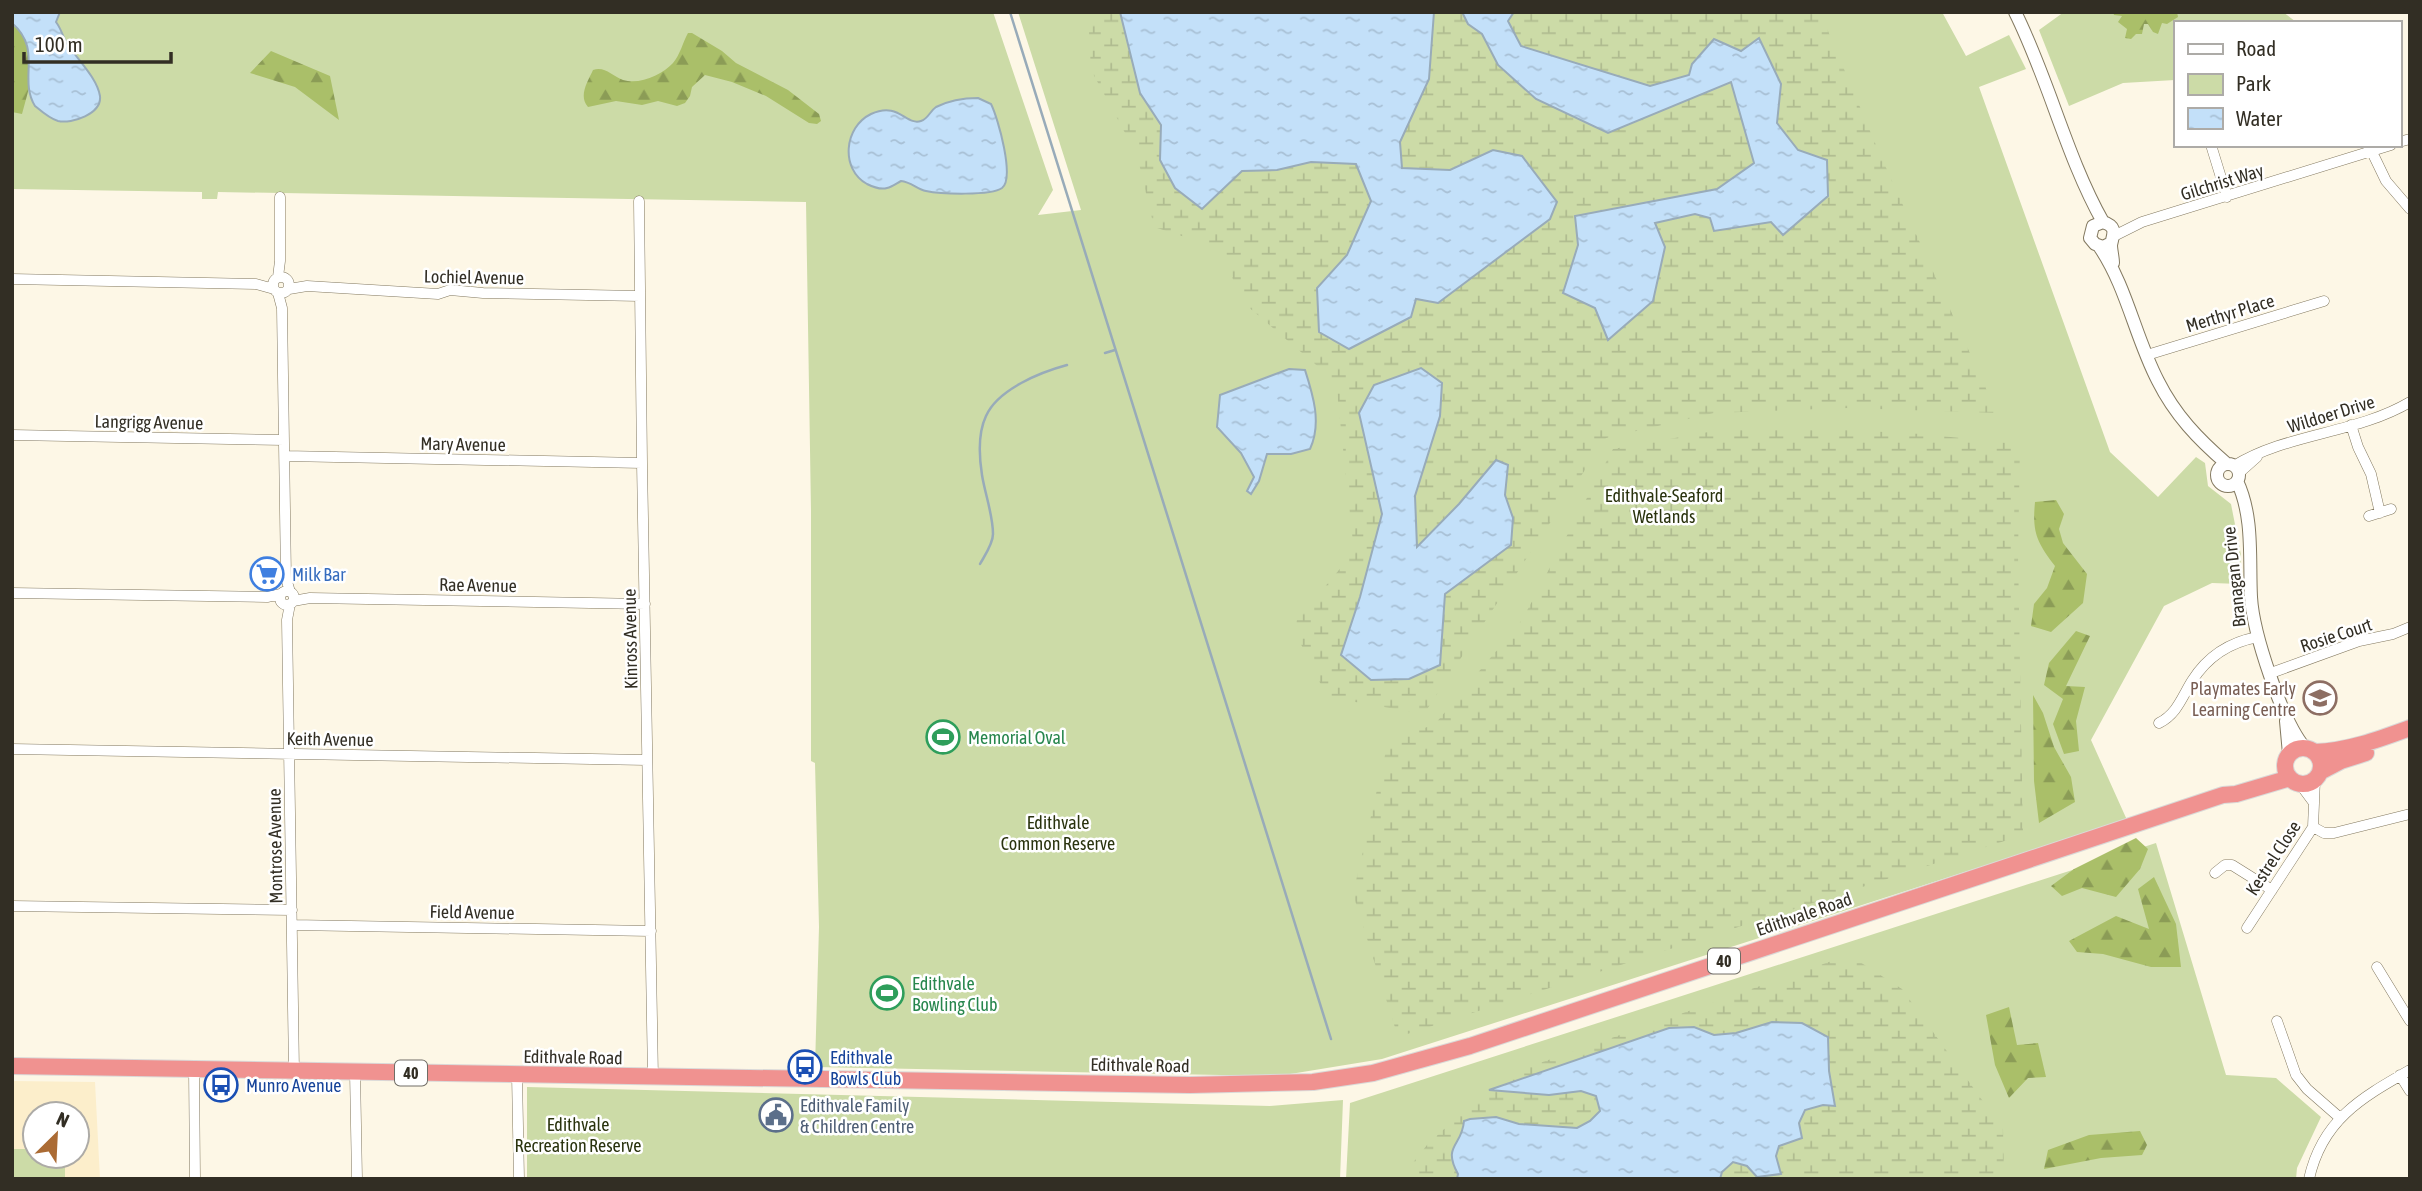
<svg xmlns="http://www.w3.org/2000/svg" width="2422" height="1191" viewBox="0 0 2422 1191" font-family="'Asap Condensed',sans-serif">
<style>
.built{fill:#fceecb;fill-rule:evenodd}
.green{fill:#ccdba7}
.forest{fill:url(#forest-firs)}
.wetland{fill:url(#wetland-marsh)}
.water{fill:url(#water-ripples);stroke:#98abb9;stroke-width:2}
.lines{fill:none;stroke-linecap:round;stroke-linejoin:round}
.stream{stroke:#98abb9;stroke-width:2.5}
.minor-casing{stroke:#837960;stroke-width:11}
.tertiary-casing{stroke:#837960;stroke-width:14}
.trunk-casing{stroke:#dad9d8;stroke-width:18}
.minor{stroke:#fff;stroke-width:10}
.tertiary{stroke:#fff;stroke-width:12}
.trunk{stroke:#f09290;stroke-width:16}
.labels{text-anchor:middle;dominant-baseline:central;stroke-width:5;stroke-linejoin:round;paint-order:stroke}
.shield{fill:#fff;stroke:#706d66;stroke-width:2}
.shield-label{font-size:16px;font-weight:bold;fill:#322e24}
.street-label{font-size:18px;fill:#322e24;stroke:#fff}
.park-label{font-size:18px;fill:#2a330e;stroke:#fff}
.shop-label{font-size:18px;fill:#366cbe;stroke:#fff;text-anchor:start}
.education-label{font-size:18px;fill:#785e54;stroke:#fff;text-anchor:end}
.leisure-label{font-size:18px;fill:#27864d;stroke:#fff;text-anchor:start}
.transit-label{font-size:18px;fill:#164399;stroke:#fff;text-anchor:start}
.service-label{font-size:18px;fill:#4e5e75;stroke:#fff;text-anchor:start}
</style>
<defs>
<pattern id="forest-firs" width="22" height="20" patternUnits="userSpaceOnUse" patternTransform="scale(1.75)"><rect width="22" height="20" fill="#aabf69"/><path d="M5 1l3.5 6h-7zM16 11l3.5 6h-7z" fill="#8b9c56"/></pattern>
<pattern id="wetland-marsh" width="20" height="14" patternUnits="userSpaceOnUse" patternTransform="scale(1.75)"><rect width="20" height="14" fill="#ccdba7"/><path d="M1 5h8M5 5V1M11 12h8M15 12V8" fill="none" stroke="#b0bc90"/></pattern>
<pattern id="water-ripples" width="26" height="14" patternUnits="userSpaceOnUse" patternTransform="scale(1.75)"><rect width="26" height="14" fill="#c3e0f9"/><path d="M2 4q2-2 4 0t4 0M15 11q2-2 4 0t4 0" fill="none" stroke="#a8c0d5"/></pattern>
</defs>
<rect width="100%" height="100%" fill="#fdf7e6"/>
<!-- built -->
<path class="built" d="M12 1081 95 1082 100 1179H12ZM35 1114H77V1156H35Z"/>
<!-- green -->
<path class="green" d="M12 12H993L1053 190 1038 215 1081 210 1018 12H1942L1966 56 2009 35 2026 69 1979 87 2110 452 2158 497 2196 457 2205 463 2208 486 2231 504 2241 555 2240 584 2212 583 2164 606 2091 740 2127 820 1382 1059 1278 1076 815 1067 819 927 815 763 811 761V511L806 202 218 192 217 199H202V192L12 189Z
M2064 12H2283L2296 22 2175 23V80L2123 83 2069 106 2039 30Z
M2156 843 2226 1075 2276 1078 2321 1117 2297 1168 2296 1179H1346L1350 1103Z
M527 1087 1270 1106 1343 1100 1340 1179H527Z
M12 1149H35V1156H65V1179H12Z"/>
<!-- forest -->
<path class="forest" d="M2113 12H2177L2178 17 2167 24 2162 23 2158 34 2153 32 2148 24H2144L2142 34H2136L2131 39 2125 38 2127 29 2118 22 2122 16 2114 15Z
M12 24C43 50 31 80 22 114L12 112Z
M688 33H692L722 51 736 63 788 90 819 114 821 121 817 124 809 123 766 96 732 82 705 75 692 87 690 96 685 103 677 106 658 101 642 105 616 101 588 107C578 96 588 81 593 70 605 66 612 76 623 80 640 85 662 75 673 63 680 55 683 42 688 33Z
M271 51 330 76 339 120 295 87 250 73Z
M2056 500 2064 514 2059 529 2063 543 2087 574 2083 603 2051 632 2031 626 2034 604 2047 588 2055 566C2037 542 2032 533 2035 502Z
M2076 631 2090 636 2066 686 2085 687 2076 721 2079 751 2064 754 2053 724 2063 699 2044 685 2049 663Z
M2033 695 2043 713 2054 747 2071 777 2075 802 2039 823 2034 781Z
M2136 838 2148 849 2140 869 2116 897 2082 888 2062 896 2051 886 2074 869Z
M2154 877 2176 924 2181 967H2151L2103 954 2077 952 2069 941 2116 916 2149 929 2138 889Z
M2009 1007 2017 1045 2038 1043 2046 1077 2028 1078 2009 1098 1995 1065 1986 1015Z
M2140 1131 2147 1145 2142 1155 2101 1158 2044 1169 2048 1150 2089 1135Z"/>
<!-- wetland -->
<path class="wetland" d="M1088 12H1820L1878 150 1997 413 1848 408 1714 413 1606 438 1424 714 1327 697 1292 626 1354 552 1336 382 1238 298 1225 250 1154 227 1137 155 1091 70Z
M1720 430H1848L1921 434 2020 444 2018 554 2023 835 1398 1037 1353 894 1388 742 1435 724 1522 620 1613 449Z
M1849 955 1902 989 2003 1129 2004 1179H1400L1427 1145 1500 1077Z"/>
<!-- water -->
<path class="water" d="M12 12H60L56 22C62 30 63 38 68 45 78 60 97 78 100 96 102 114 72 124 58 121 50 119 41 111 35 106 18 78 43 50 12 23Z
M1120 12H1434L1429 79 1400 142 1402 168 1450 170 1493 150 1522 156 1557 202 1550 219 1438 303 1416 299 1411 317 1349 349 1319 332 1317 288 1347 255 1371 201 1356 164 1311 162 1277 170 1242 171 1202 209 1175 188 1160 160 1161 125 1140 93Z
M1462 12H1514L1508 21 1521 46 1650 86 1689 75 1692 64 1714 39 1741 51 1759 38 1781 84 1777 123 1798 150 1827 160 1828 196 1783 235 1771 222 1714 231 1710 218 1695 214 1655 223 1665 247 1653 301 1608 340 1595 308 1563 293 1578 245 1575 216 1717 189 1754 163 1731 82 1608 133 1536 99 1498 65 1482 34 1468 24Z
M978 98 991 104C998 118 1015 178 1002 188 991 196 940 194 926 191 917 189 911 182 901 181 897 183 892 187 887 188 880 190 873 187 867 184 840 169 844 127 871 114 899 101 906 126 921 121 928 119 930 111 936 107 948 101 965 98 978 98Z
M1421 368 1442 383 1440 416 1415 496 1417 547 1459 504 1496 460 1508 465 1505 495 1513 518 1511 545 1445 594 1440 665 1409 679 1371 680 1341 655 1360 597 1382 514 1359 413 1374 385Z
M1289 369 1305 370C1313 395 1322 423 1310 449L1291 454H1267L1259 481 1251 494 1247 491 1254 477 1241 453 1217 427 1220 395Z
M1772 1022 1802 1023 1828 1037 1829 1071 1835 1106 1823 1105 1805 1110 1799 1123 1802 1138 1779 1146 1776 1156 1781 1174 1757 1177 1747 1166 1733 1162 1722 1172 1720 1179H1457L1458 1174C1442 1145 1462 1147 1464 1121L1470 1119 1496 1117 1519 1124 1577 1128 1590 1121 1600 1111 1596 1096 1581 1091 1549 1095 1489 1090 1669 1028 1694 1027 1714 1035 1736 1033Z"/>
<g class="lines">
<!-- stream -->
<path class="stream" d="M1010 12 1331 1039
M1105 353 1115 350
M980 564C985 555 993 544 993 534 993 515 985 494 982 475 979 456 978 433 986 416 998 389 1041 372 1067 365"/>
<defs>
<path id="minor" d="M2399 142 2410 139
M2211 145 2227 197
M2372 152 2386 181 2410 209
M639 201 642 463 653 1077
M2114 236 2142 222 2391 145
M273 285a8 8 0 1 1 16 0a8 8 0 1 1-16 0Z
M278 277 280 261V197
M12 279 256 284 274 289
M289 289 307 286 438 294 450 290 483 293 640 296
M278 293 282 308 286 578 290 592
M2147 355 2324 301
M2351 425 2358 447 2371 474 2380 513
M12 435 284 440
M285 456 642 463
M2234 466C2287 433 2356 434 2410 402
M2239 473 2257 457
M2369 516 2391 509
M280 598a7 7 0 1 1 14 0a7 7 0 1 1-14 0Z
M12 593 267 597 281 594
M293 601 310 598 645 604
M290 604 287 620 294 1071
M2271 673 2359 641 2393 634 2410 627
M2159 723C2177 714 2182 697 2192 681 2207 657 2230 642 2258 637
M12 749 647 760
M2300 784 2314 803
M2313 827 2324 833H2334L2410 814
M2215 873 2225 865H2232L2272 890
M12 906 292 910
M292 925 651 931
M2247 928 2313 827 2315 779
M2377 967 2410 1021
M2277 1021 2296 1075 2307 1089 2339 1117
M194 1069 195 1179
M355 1072 357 1179
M517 1075 519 1179
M2400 1075 2410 1091
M2309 1179C2322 1120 2361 1098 2410 1070"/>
<path id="tertiary" d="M2015 12C2049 80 2066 156 2103 222
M2111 243 2103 247 2095 244 2090 238 2093 226 2103 222C2118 227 2113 234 2111 245 2111 250 2113 258 2113 263
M2099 246C2127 287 2135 337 2158 381 2175 415 2198 439 2227 464
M2217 475a11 11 0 1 1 22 0a11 11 0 1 1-22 0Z
M2237 481C2254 517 2249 559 2251 597 2253 633 2282 721 2305 748
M2286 721 2289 754"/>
<path id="trunk" d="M2285 766a18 18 0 1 1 36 0a18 18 0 1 1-36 0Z
M2315 752C2348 751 2380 739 2410 728
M2320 772 2341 761 2366 753
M12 1066 1190 1085 1313 1082 1373 1073 1470 1046 2223 795 2236 794 2290 778"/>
</defs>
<!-- minor casing -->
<use href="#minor" class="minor-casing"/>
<!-- tertiary casing -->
<use href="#tertiary" class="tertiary-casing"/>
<!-- trunk casing -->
<use href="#trunk" class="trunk-casing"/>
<!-- minor -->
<use href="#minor" class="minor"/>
<!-- tertiary -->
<use href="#tertiary" class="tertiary"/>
<!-- trunk -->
<use href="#trunk" class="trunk"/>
</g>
<!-- icons -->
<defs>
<symbol id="supermarket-ring" viewBox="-11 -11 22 22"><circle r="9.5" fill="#fff" stroke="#3f7fe0" stroke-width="1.5"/><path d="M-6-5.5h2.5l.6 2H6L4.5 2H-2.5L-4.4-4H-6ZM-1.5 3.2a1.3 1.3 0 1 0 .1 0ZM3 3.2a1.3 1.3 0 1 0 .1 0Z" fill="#3f7fe0"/></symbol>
<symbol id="school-ring" viewBox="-11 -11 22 22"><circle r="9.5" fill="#fff" stroke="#8d6e63" stroke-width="1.5"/><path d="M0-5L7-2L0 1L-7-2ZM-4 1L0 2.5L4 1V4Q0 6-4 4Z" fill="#8d6e63"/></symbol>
<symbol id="stadium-ring" viewBox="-11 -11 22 22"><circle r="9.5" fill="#fff" stroke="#2e9e5b" stroke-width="1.5"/><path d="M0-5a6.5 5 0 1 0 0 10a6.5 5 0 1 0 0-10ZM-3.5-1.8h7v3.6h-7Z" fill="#2e9e5b"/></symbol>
<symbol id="bus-ring" viewBox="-11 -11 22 22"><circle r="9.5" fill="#fff" stroke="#1a4fb4" stroke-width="1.5"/><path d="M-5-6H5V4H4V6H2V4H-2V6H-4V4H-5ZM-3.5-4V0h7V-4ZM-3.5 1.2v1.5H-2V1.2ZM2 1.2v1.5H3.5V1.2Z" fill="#1a4fb4"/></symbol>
<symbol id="civic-ring" viewBox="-11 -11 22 22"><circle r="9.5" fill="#fff" stroke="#5c6f8a" stroke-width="1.5"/><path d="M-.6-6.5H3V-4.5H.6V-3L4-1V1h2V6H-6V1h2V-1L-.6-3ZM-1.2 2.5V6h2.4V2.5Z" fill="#5c6f8a"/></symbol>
</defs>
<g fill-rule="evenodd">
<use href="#supermarket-ring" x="248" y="555" width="38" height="38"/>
<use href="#school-ring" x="2301" y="679" width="38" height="38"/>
<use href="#stadium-ring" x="924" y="718" width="38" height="38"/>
<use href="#stadium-ring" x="868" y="974" width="38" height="38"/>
<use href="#bus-ring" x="786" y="1048" width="38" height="38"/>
<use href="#bus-ring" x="202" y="1066" width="38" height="38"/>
<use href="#civic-ring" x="757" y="1096" width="38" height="38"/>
</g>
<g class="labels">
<!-- shield labels -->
<g class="shield">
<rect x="1708" y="948.5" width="32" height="25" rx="5"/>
<rect x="395" y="1060.5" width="32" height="25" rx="5"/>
</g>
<g class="shield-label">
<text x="1724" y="961">40</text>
<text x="411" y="1073">40</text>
</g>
<!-- street labels -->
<g class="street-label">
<text transform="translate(2222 182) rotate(-17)">Gilchrist Way</text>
<text transform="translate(474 277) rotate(1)">Lochiel Avenue</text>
<text transform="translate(2230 313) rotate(-17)">Merthyr Place</text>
<text transform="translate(2331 414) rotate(-17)">Wildoer Drive</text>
<text transform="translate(149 422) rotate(1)">Langrigg Avenue</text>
<text transform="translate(463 444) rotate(1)">Mary Avenue</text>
<text transform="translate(2234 577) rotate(-96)">Branagan Drive</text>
<text transform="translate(478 585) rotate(1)">Rae Avenue</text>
<text transform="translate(2336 635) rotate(-18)">Rosie Court</text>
<text transform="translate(630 639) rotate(-91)">Kinross Avenue</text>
<text transform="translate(330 739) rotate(1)">Keith Avenue</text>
<text transform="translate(275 846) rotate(-91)">Montrose Avenue</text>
<text transform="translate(2273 858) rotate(-57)">Kestrel Close</text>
<text transform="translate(472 912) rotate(1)">Field Avenue</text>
<text transform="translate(1804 914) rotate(-19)">Edithvale Road</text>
<text transform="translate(573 1057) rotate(1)">Edithvale Road</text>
<text transform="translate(1140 1065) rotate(1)">Edithvale Road</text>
</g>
<!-- park labels -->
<g class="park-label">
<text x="1664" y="495">Edithvale-Seaford<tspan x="1664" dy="21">Wetlands</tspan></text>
<text x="1058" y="822">Edithvale<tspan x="1058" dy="21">Common Reserve</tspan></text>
<text x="578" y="1124">Edithvale<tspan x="578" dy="21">Recreation Reserve</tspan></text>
</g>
<!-- shop labels -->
<g class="shop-label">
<text x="292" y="574">Milk Bar</text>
</g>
<!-- education labels -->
<g class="education-label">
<text x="2296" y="688">Playmates Early<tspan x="2296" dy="21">Learning Centre</tspan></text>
</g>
<!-- leisure labels -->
<g class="leisure-label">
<text x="968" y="737">Memorial Oval</text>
<text x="912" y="983">Edithvale<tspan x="912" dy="21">Bowling Club</tspan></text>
</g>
<!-- transit labels -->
<g class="transit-label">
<text x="830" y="1057">Edithvale<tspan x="830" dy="21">Bowls Club</tspan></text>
<text x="246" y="1085">Munro Avenue</text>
</g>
<!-- service labels -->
<g class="service-label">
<text x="800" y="1105">Edithvale Family<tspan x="800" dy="21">&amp; Children Centre</tspan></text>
</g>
</g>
<!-- border -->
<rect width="2422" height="1191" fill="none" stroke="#322e24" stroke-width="28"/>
<!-- legend -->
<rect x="2174" y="21" width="228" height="126" fill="#ffffff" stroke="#adaba7" stroke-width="2"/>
<rect x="2188" y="44" width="35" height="10" fill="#ffffff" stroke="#adaba7" stroke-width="2"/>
<text x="2236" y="56" font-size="21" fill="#322e24">Road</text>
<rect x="2188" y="74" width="35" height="21" fill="#ccdba7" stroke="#adaba7" stroke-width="2"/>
<text x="2236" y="91" font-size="21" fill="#322e24">Park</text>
<rect x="2188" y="108" width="35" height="21" fill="url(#water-ripples)" stroke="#adaba7" stroke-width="2"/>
<text x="2236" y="126" font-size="21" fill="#322e24">Water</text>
<!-- north arrow -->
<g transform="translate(56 1135) rotate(24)"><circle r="33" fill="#ffffff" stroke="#adaba7" stroke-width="2"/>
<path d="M0-5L12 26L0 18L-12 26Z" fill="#ab6b34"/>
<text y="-10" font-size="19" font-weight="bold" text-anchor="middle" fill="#322e24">N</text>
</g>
<!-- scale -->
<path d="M24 52v10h147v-10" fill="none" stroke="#322e24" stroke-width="3.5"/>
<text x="35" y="52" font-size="21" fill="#322e24" stroke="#ffffff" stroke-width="5" paint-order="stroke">100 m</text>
</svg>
